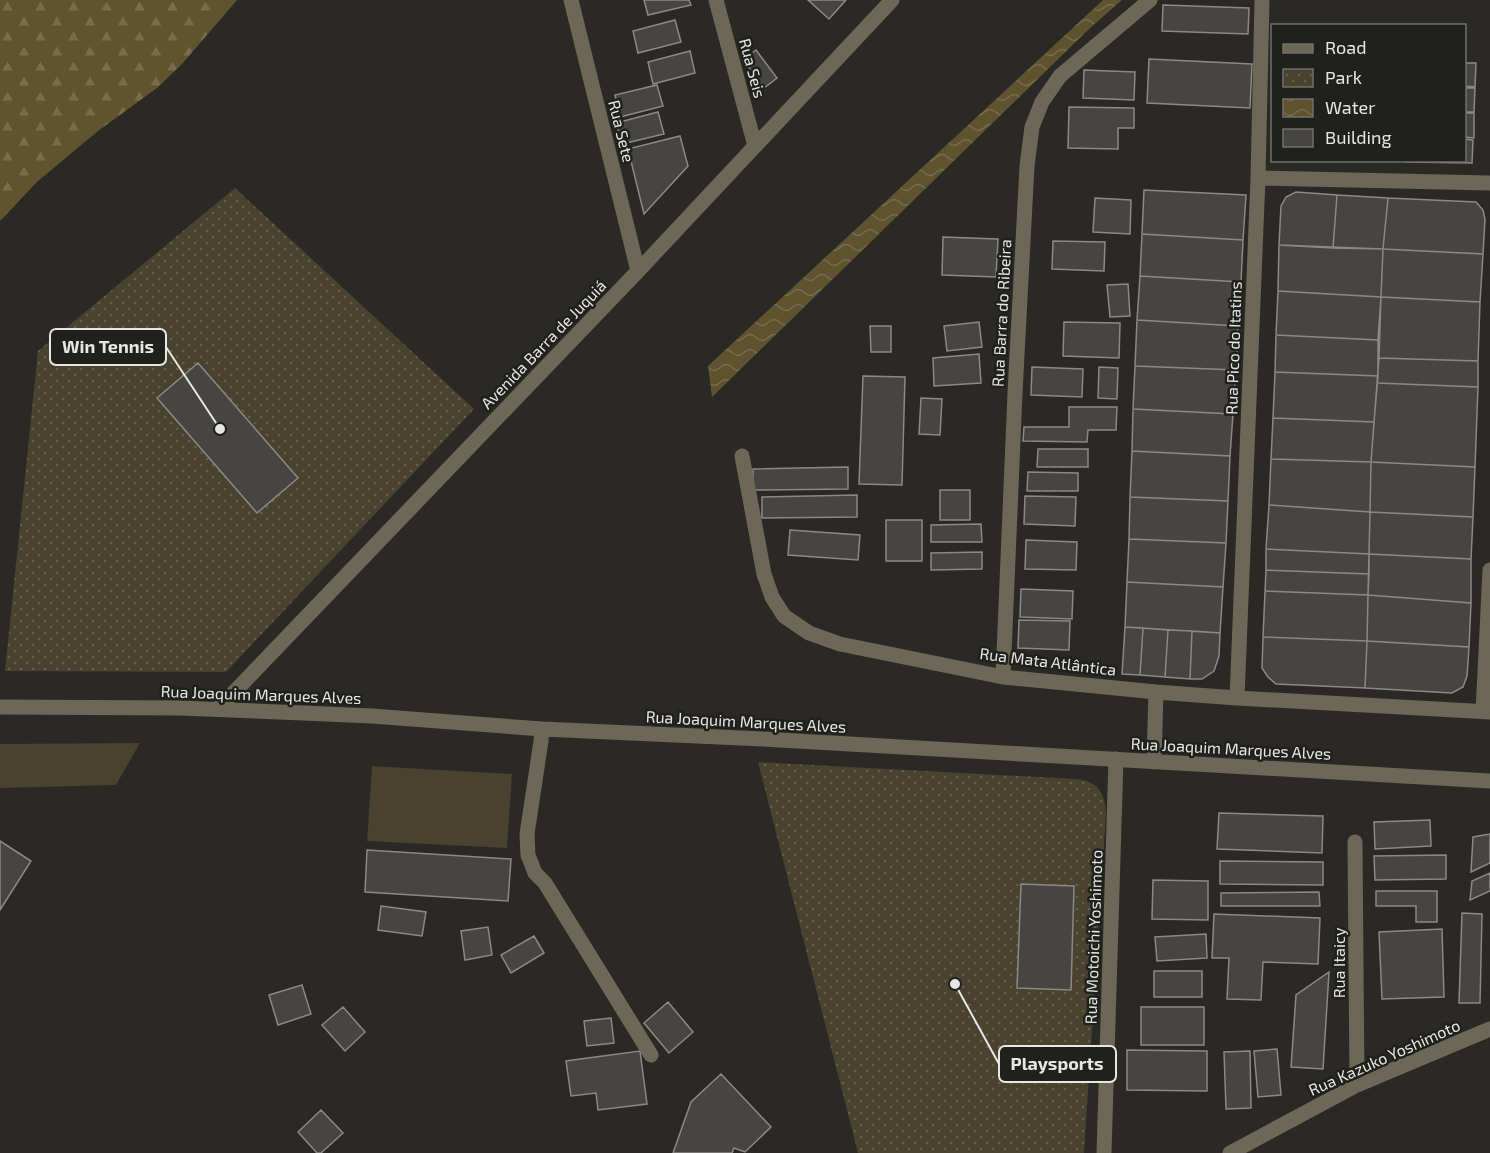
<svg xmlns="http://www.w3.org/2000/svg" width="1490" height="1153" viewBox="0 0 1490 1153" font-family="'Exo 2',sans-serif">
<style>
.grass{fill:#49422e}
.forest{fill:url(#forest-firs)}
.park{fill:url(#park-dots)}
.water{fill:url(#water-waves)}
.building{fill:#464542;stroke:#8a8986;stroke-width:1.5}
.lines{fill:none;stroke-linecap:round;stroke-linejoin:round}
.minor{stroke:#6c6756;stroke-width:15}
.labels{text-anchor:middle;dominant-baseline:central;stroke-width:5;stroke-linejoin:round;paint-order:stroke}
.street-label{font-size:16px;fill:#e6e6e4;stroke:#20201d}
.leader{fill:none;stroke:#e6e6e4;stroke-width:2}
.callout-dot{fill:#e6e6e4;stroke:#20201d;stroke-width:2}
.callout{fill:#20201d;stroke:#e6e6e4;stroke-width:2}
.callout-label{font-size:18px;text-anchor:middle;font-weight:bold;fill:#e6e6e4}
</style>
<defs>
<pattern id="forest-firs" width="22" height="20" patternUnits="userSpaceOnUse" patternTransform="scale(1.5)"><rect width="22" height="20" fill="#60542f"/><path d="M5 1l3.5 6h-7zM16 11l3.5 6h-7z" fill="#776d4d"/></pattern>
<pattern id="park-dots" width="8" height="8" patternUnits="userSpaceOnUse" patternTransform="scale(1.5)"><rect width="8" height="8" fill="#49422e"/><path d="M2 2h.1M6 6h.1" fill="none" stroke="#635d4c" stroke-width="1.8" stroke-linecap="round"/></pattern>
<pattern id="water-waves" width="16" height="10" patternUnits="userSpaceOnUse" patternTransform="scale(1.5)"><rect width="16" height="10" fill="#5e532e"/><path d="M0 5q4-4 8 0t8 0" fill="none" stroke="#756c4c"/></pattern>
</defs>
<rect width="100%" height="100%" fill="#2a2926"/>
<!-- grass -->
<path class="grass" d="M140 743 116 785 0 788V744Z
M372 766 512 774 507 848 367 841Z"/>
<!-- forest -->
<path class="forest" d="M0 0H237L182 64 157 88 98 131 38 181 0 221Z"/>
<!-- park -->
<path class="park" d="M235 188 474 409 226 672 5 671 38 351Z
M758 762 1076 779C1081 780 1087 780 1091 783 1103 789 1106 803 1106 815L1084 1153H858Z"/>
<!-- water -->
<path class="water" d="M1103 0H1122L1090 28 712 397 708 366Z"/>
<!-- building -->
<path class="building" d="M644 0H689L691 5 648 15Z
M808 0H846L829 19Z
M1163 5 1249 8 1248 34 1162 31Z
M675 20 681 42 638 53 633 31Z
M756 50 777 78 764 88 743 60Z
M690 51 695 73 653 84 648 62Z
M1149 59 1252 64 1250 108 1147 103Z
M1464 63H1476L1475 87 1464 86Z
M1084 70 1135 72 1134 100 1083 98Z
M657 85 663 106 620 117 615 95Z
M1464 88H1475L1474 112H1464Z
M1069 107 1134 108V128H1118V149L1068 148Z
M658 112 664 134 622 144 616 123Z
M1464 113H1474V138L1464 137Z
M680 136 688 166 644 214 628 149Z
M1464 139 1473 140 1472 163 1406 162V160H1464Z
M1144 190 1246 195 1243 240 1142 234Z
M1296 192 1337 195 1333 248 1279 245 1281 206 1286 197Z
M1337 195 1388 198 1383 249 1333 248Z
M1095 198 1131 200 1130 234 1093 232Z
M1388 198 1476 202 1483 210 1485 219 1483 254 1383 249Z
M1142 234 1243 240 1241 282 1140 276Z
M943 237 998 239 996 277 942 275Z
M1053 241 1105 242 1104 271 1052 269Z
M1279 245 1383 249 1381 297 1278 291Z
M1383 249 1483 254 1480 302 1381 297Z
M1140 276 1241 282 1238 326 1137 320Z
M1128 284 1130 316 1110 317 1107 285Z
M1278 291 1381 297 1378 340 1276 335Z
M1381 297 1480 302 1478 361 1379 358Z
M1137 320 1238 326 1236 370 1135 366Z
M979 322 982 347 947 351 944 326Z
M1064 322 1120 323 1119 358 1063 356Z
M870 326H891V352H871Z
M1276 335 1378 340V376L1275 372Z
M979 354 981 383 934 386 933 358Z
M1379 358 1478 361V387L1377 383Z
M198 363 298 478 257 513 157 398Z
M1135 366 1236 370 1233 414 1133 409Z
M1032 367 1083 369 1082 397 1031 395Z
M1099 367 1118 368 1117 399 1098 398Z
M1275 372 1378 376 1374 422 1273 418Z
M863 376 905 377 902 485 859 484Z
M1377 383 1478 387 1475 467 1371 462Z
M921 398 942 399 940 435 919 434Z
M1069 407H1117L1116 430H1088L1087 442 1023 441 1024 427H1069Z
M1133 409 1233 414 1230 456 1132 451Z
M1273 418 1374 422 1371 462 1271 459Z
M1038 449H1088V467H1037Z
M1132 451 1230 456 1228 501 1130 497Z
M1271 459 1371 462 1370 512 1269 505Z
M1371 462 1475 467 1473 517 1370 512Z
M848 467V489L753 490V469Z
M1028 472 1078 473V491H1027Z
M940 490H970V520H940Z
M857 495V517L762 518V497Z
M1025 496 1076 497 1075 526 1024 524Z
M1130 497 1228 501 1226 543 1129 539Z
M1269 505 1370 512 1369 554 1266 549Z
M1370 512 1473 517 1471 559 1369 554Z
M886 520H922V561H886Z
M981 524 982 542H931V525Z
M790 530 860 535 858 560 788 555Z
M1129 539 1226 543 1223 587 1127 582Z
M1026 540 1077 542 1076 570 1025 569Z
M1266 549 1369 554V574L1266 570Z
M982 552V569L931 570V553Z
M1369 554 1471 559V603L1368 595Z
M1266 570 1369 574 1368 595 1265 591Z
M1127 582 1223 587 1220 633 1125 627Z
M1021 589 1073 591 1072 619 1020 617Z
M1265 591 1368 595 1367 641 1263 637Z
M1368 595 1471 603 1469 647 1367 641Z
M1019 620 1070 621 1069 650 1018 648Z
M1125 627 1143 628 1140 675 1122 674Z
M1143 628 1168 630 1165 677 1140 675Z
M1168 630 1192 631 1190 679 1165 677Z
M1192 631 1220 633 1219 656 1214 671 1202 679H1190Z
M1263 637 1367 641 1365 688 1276 684 1268 677 1262 668Z
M1367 641 1469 647 1467 676 1463 687 1452 693 1365 688Z
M1219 813 1323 816 1322 853 1217 849Z
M1430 820 1431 846 1375 849 1374 822Z
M1490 834V863L1471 872 1473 837Z
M0 841 31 861 0 910Z
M367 850 511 859 508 901 365 892Z
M1446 855V879L1375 880 1374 856Z
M1220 861 1323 862V885L1220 884Z
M1490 873V891L1470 900 1472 881Z
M1153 880 1208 881V920L1152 919Z
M1021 884 1074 886 1071 990 1017 988Z
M1376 891H1437V922H1416V906H1376Z
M1319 892 1320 906H1221V893Z
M381 906 426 912 422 936 378 930Z
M1462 913 1482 914 1480 1003H1459Z
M1214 914 1320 918 1318 964 1263 962 1261 1000 1227 999 1229 958H1212Z
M488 927 492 955 465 960 461 931Z
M1442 929 1444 997 1382 999 1379 932Z
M1206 934 1207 958 1157 961 1155 937Z
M534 936 544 953 511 973 501 955Z
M1154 971H1202V997H1154Z
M1329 972 1323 1069 1291 1067 1296 995Z
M302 985 311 1014 278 1025 269 995Z
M668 1002 693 1032 669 1053 644 1023Z
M343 1007 365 1032 345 1051 322 1025Z
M1141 1007H1204V1045H1141Z
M611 1018 614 1043 587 1046 584 1021Z
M1277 1049 1281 1095 1258 1097 1254 1051Z
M1127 1050 1207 1051V1091L1127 1090Z
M640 1051 647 1104 598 1110 596 1093 571 1096 566 1061Z
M1250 1051 1251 1108 1226 1109 1224 1052Z
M721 1074 771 1127 745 1152 734 1148 732 1153H673L691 1102Z
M321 1110 343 1133 321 1153H317L298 1132Z"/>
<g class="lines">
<!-- minor -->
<path class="minor" d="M571 0 638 271
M716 0 755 146
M1258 178 1490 183
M742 456 764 574 772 597 784 616 809 633 840 644 1003 677 1156 692 1237 698 1490 712
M1003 677 1015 393 1027 166 1032 127 1042 102 1060 76 1150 0
M1237 698 1258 178 1262 0
M0 707 180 708 303 713 372 716 542 729 763 739 1490 781
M218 709 638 271 892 0
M1483 712 1490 570
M542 729 541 741 527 834 528 855 535 873 545 883 651 1055
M1154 762 1156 692
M1355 842 1357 1085
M1104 1153 1116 759
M1230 1153 1357 1085 1490 1029"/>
</g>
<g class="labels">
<!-- street labels -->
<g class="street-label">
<text transform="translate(753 68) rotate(75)">Rua Seis</text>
<text transform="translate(622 131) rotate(76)">Rua Sete</text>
<text transform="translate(1001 313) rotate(-87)">Rua Barra do Ribeira</text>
<text transform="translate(543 344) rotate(-46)">Avenida Barra de Juquiá</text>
<text transform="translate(1233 348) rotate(-88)">Rua Pico do Itatins</text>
<text transform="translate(1048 661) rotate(7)">Rua Mata Atlântica</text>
<text transform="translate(261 694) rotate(2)">Rua Joaquim Marques Alves</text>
<text transform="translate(746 721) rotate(3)">Rua Joaquim Marques Alves</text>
<text transform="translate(1231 748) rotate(3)">Rua Joaquim Marques Alves</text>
<text transform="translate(1093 937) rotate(-88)">Rua Motoichi Yoshimoto</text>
<text transform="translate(1338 963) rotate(-90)">Rua Itaicy</text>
<text transform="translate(1384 1057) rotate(-24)">Rua Kazuko Yoshimoto</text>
</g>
</g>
<!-- callouts -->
<path class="leader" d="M220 429L166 347M955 984L999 1064"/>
<g class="callout-dot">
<circle cx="220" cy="429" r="6"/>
<circle cx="955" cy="984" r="6"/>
</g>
<g class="callout">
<rect x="50" y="329" width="116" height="36" rx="6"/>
<rect x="999" y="1046" width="117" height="36" rx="6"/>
</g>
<g class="callout-label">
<text x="108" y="353">Win Tennis</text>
<text x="1057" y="1070">Playsports</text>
</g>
<!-- legend -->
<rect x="1271" y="24" width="195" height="138" fill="#20201d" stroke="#6f6f6d" stroke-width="1.5"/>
<rect x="1283" y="44" width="30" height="9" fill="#6c6756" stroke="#6f6f6d" stroke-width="1.5"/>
<text x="1325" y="54" font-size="18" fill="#e6e6e4">Road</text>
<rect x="1283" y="69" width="30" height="18" fill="url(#park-dots)" stroke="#6f6f6d" stroke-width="1.5"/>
<text x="1325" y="84" font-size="18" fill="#e6e6e4">Park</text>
<rect x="1283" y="99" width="30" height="18" fill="url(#water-waves)" stroke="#6f6f6d" stroke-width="1.5"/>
<text x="1325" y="114" font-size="18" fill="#e6e6e4">Water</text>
<rect x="1283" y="129" width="30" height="18" fill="#464542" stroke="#6f6f6d" stroke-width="1.5"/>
<text x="1325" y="144" font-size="18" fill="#e6e6e4">Building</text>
</svg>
